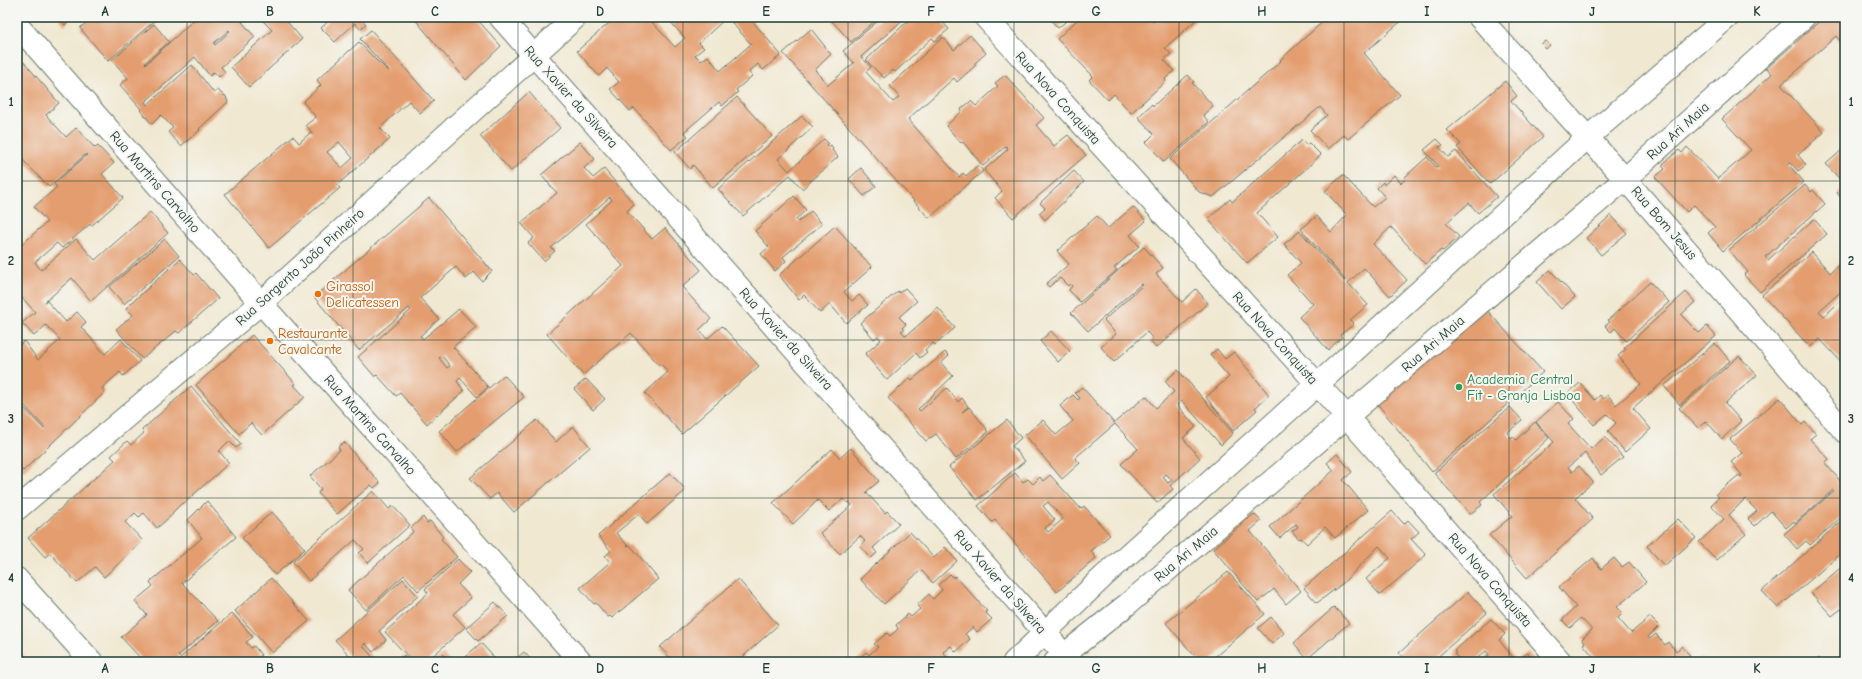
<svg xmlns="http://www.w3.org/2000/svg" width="1862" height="679" viewBox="0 0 1862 679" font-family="'Comic Neue',sans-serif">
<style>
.building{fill:#e49d6e;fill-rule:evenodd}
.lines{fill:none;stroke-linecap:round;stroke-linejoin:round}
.minor-casing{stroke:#68796b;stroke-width:24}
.minor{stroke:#fff;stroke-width:22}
.grid{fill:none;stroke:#1f3d34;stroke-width:1;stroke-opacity:0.55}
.food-dot{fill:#e8710a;stroke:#f6f6f2;stroke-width:1.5}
.leisure-dot{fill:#2e9e5b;stroke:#f6f6f2;stroke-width:1.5}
.labels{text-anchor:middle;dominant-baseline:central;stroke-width:4;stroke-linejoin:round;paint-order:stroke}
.street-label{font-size:14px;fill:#1f3d34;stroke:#f6f6f2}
.food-label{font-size:14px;fill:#c56008;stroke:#f6f6f2;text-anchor:start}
.leisure-label{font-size:14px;fill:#27864d;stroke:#f6f6f2;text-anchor:start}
.neatline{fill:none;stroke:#1f3d34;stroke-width:1.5}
.grid-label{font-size:13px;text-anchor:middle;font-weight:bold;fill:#1f3d34}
</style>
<rect width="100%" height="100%" fill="#f6f6f2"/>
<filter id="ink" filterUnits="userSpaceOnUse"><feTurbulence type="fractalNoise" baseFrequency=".025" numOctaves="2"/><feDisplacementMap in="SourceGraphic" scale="8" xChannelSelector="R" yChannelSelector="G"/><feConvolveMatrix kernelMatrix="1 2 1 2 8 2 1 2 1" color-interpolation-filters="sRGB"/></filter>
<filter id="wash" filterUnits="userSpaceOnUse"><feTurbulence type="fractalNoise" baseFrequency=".012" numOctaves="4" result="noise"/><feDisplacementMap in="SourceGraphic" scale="16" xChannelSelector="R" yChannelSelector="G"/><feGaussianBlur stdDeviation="0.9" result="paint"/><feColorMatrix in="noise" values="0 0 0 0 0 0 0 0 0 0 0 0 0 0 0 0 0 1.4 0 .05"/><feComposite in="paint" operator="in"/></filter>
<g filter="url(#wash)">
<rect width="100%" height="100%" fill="#f0e8d1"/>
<g id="blocks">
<!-- building -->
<path class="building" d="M58 17H73L65 25Z
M93 17H159L108 61 80 28Z
M197 17H247L242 22 255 37 221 67 225 72 219 77 214 72 210 76 195 57 145 102 147 105 192 65 214 93 218 90 224 96 225 95 228 102 199 129 200 130 181 146 168 132 173 128 161 115 152 124 140 110 141 109 120 85 128 78 112 60 154 24 169 42 145 63 146 64ZM229 30 230 31 215 45 214 43Z
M266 17H283L302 39 249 87 231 67 272 30 262 20Z
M333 17H360L366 24 360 29 355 23 335 42 321 28Z
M413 17H475L501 46 466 80Z
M616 17H647L675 47 685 38 666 17H732L727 21 725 19 699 43 704 48 695 55 701 61 708 56 720 71 751 44 732 23 740 17H749L781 55 763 70 758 64 749 72 752 76 736 90 738 92 722 106 719 102 684 132 688 136 671 150 634 108 630 111 610 89 619 82 607 68 599 76 577 51Z
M835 17H879L851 42 832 21Z
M882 17H906L861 57 871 67 866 72 893 102 899 97 890 86 943 37 954 50 970 35 986 53 974 64 976 65 957 82 954 78 908 119 959 177 963 173 966 176 978 165 983 171 929 218 783 53 811 29 831 54 815 70 828 85 854 63 843 51Z
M912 17H938L949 29 935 41 932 38 895 72 893 70 884 78 866 60Z
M1048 17H1071L1058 28Z
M1080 17H1149L1153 21 1157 17H1195L1197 19 1165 48 1171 54 1164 60 1174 71 1165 79 1166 81 1131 113 1114 94 1108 100 1089 80 1093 76 1057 39Z
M1328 17H1406L1364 53 1400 95 1348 139 1344 135 1328 149 1310 130 1327 115 1320 107 1213 197 1199 192 1170 159 1281 61 1280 60Z
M1824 17H1845V47L1836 36 1781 85 1824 132 1798 155 1806 165 1798 171 1790 162 1788 164 1804 182 1723 251 1708 233 1715 227 1694 205 1687 212 1655 177 1665 169 1662 166 1664 163 1679 150 1682 153 1687 147 1718 179 1751 150 1722 119 1772 74 1767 68Z
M371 30 434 101 420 113 409 101 380 128 390 139 337 185 340 188 269 248 225 194 293 136 299 143 310 133 313 134 306 125 316 117 303 102 321 85 317 80 359 42 377 61 389 71 360 39ZM339 142 353 158 342 168 327 152Z
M1545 41 1550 45 1546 49 1541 44Z
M23 61 59 103 46 115 66 137 76 128 95 148 98 146 114 163 102 174 123 198 91 226 90 224 62 248 57 243 35 262 41 270 76 239 95 260 150 212 168 233 91 301 72 278 45 302 47 301 66 322 77 312 86 322 81 327 105 354 121 339 140 361 123 376 120 372 102 388 105 392 23 471 17 465V348L24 341 38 360 60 340 46 325 34 336 22 323 35 312 17 292V243L20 246 47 222 34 207 57 187 54 184 87 155 86 154 49 187 17 154V67ZM19 400 45 428 44 429 18 402Z
M1005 75 1044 118 1036 125 1054 146 1068 135 1086 155 1013 218 995 198 1002 191 984 170 1008 149 1006 146 983 166 963 142 961 143 946 126 962 111 961 109 971 101 976 106 998 86 995 83Z
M1188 75 1194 82 1192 83 1213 106 1203 115 1209 122 1164 162 1146 142 1154 134 1138 117 1152 104 1153 106Z
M1505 81 1517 96 1511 101 1543 137 1490 184 1457 147 1461 144 1447 130Z
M529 92 560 128 511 171 480 136Z
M737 97 772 136 713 188 693 165 690 169 675 152Z
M802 116 813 127 778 159 789 171 824 139 828 143 826 145 828 147 831 145 833 149 832 150 838 157 802 189 790 175 743 216 718 189Z
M1437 139 1443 145 1439 147 1448 157 1456 151 1497 197 1478 213 1469 203 1446 223 1459 237 1443 251 1441 250 1425 264 1391 227 1373 244 1407 280 1390 296 1364 268 1348 283 1368 305 1350 320 1354 324 1340 335 1342 337 1328 350 1299 317 1313 304 1287 275 1301 263 1284 244 1300 231 1344 281 1345 280 1301 229 1317 216 1331 232 1347 215 1325 191 1343 175 1373 207 1385 197 1377 188 1383 182 1384 185 1394 175 1401 183 1406 179 1405 177 1427 157 1436 167 1438 166 1424 150Z
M1302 140 1306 145 1309 143 1321 155 1257 213 1278 237 1247 263 1208 219 1230 199 1232 202Z
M580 142 595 159 584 168 593 178 604 169 634 204 627 211 652 239 665 228 701 270 682 287 711 319 699 330 707 339 722 326 759 366 682 434 645 393 668 372 661 364 660 366 631 333 583 375 547 334 623 266 586 224 612 200 610 197 551 248 555 251 544 261 528 243 534 238 521 223 557 193 541 175Z
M1842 150 1845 154V185L1826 164Z
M861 168 876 186 864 196 849 179Z
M1074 171 1084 182 1045 220 1039 213 1045 208 1040 203Z
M1805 185 1811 192 1813 190 1825 204 1765 257 1768 260 1814 219 1827 234 1760 292 1744 275 1748 272 1729 250Z
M1845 186V202L1837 193Z
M794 196 806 210 796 219 798 222 811 211 822 224 783 257 786 261 775 271 761 254 769 247 755 231Z
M429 198 492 271 482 281 474 272 466 279 456 267 420 298 439 319 420 336 423 339 459 309 476 327 453 347 488 387 477 397 460 378 457 381 464 391 427 424 400 393 396 396 377 375 375 377 358 357 411 310 409 308 359 350 314 297ZM442 356 450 366 447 368 439 358Z
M1133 207 1146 221 1130 235 1139 246 1114 268 1117 270 1080 302 1069 290 1072 286 1070 284 1068 286 1060 278 1049 287 1046 284 1069 264 1057 251 1097 216 1108 228Z
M1611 215 1627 233 1601 255 1586 238Z
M835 226 872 267 844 292 852 301 859 295 868 305 846 323 830 304 820 313 804 295 799 300 779 275Z
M165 239 179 256 124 304 109 287Z
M1144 247 1163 268 1156 274 1182 302 1196 289 1208 303 1156 348 1150 341 1153 339 1147 332 1114 362 1101 347 1116 334 1104 320 1143 285 1141 284 1088 331 1071 313Z
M1812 252 1830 273 1845 259V288L1819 311 1824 316 1845 297V366L1820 339 1810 347 1762 295Z
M180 259 194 275 196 273 218 299 179 333 176 331 142 359 116 329 133 315 126 308Z
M1550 270 1575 297 1561 309 1537 282Z
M1650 282 1669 302 1626 341 1615 328 1611 332 1605 326 1610 322 1608 320Z
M905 288 917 301 899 317 906 324 902 328 904 330 901 331 906 336 938 308 955 328 935 345 933 343 925 350 927 352 920 358 916 353 887 380 865 354 881 340 878 336 874 339 860 323 898 291 899 293Z
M1686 292 1695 302 1681 315 1699 333 1707 326 1716 336 1633 408 1651 429 1625 452 1608 431 1616 423 1607 414 1594 425 1567 394 1580 383 1595 400 1600 395 1603 399 1608 395 1616 405 1641 384 1618 356 1626 349 1624 348Z
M1484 307 1543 372 1432 472 1375 401Z
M1051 331 1070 351 1058 362 1040 341Z
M252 335 296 384 294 385 305 397 262 435 251 423 239 434 196 385Z
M1715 343 1730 361 1680 405 1664 386Z
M1217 349 1225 359 1234 352 1269 395 1255 408 1257 410 1233 431 1206 397 1229 377 1210 355Z
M945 352 949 356 941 363 953 376 918 409 920 411 947 388 958 402 962 398 967 405 968 407 962 412 969 407 987 429 986 430 988 432 956 459 936 434 926 441 888 398 910 378 912 380Z
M1739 356 1757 375 1725 403 1741 421 1722 439 1706 421 1698 428 1679 408Z
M1178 370 1233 433 1221 445 1182 401 1177 405 1196 427 1183 438 1200 458 1170 486 1173 489 1157 503 1121 464 1138 449 1115 424 1075 458 1080 463 1062 479 1025 435 1043 420 1056 435 1073 421 1060 406 1073 395 1078 400 1080 398 1075 393 1082 387 1114 423 1146 396 1156 408 1174 392 1165 381ZM1166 474 1172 480 1168 483 1163 477Z
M504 375 524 397 457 452 439 431Z
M586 379 605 399 593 410 574 389Z
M191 386 241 444 236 448 229 441 219 451 229 463 183 504 182 503 172 513 173 514 157 528 144 513 139 517 135 513 134 514 125 522 143 541 104 577 95 567 77 583 50 553 45 557 28 538 115 460 111 456 127 441 131 445 144 433 142 430Z
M1780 398 1802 425 1805 422 1816 434 1810 439 1829 459 1825 463 1843 484 1845 483V514L1810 545 1806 541 1797 549 1784 534 1834 491 1833 490 1795 523 1794 521 1786 528 1771 511 1755 526 1748 519 1757 511 1745 499 1729 515 1746 534 1717 560 1699 542 1724 519 1711 505 1719 497 1716 494 1739 475 1741 477 1742 475 1731 462 1742 453 1730 439Z
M1558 402 1574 419 1568 424 1591 449 1605 437 1623 457 1601 475 1585 453 1568 467 1572 472 1579 466 1593 482 1575 498 1593 519 1527 578 1489 535 1512 516 1494 494 1554 442 1536 422Z
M1510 407 1522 420 1507 433 1511 438 1513 436 1516 440 1535 422 1549 438 1480 502 1482 505 1470 514 1434 473Z
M537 420 556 442 573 426 590 447 514 512 497 493 490 499 470 478Z
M1007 420 1021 438 1012 446 1025 461 977 500 949 467Z
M344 442 380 483 374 488 371 485 337 514 318 493 321 489 310 476 340 450 338 447Z
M851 448 879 481 866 492 885 513 887 511 899 524 873 548 877 553 871 558 860 546 865 541 860 536 840 554 820 533 852 505 849 502 848 503 843 499 829 511 818 500 793 524 773 503 832 449 840 458Z
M1337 454 1352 472 1343 480 1368 510 1335 538 1325 527 1307 544 1301 538 1299 539 1292 531 1298 527 1296 524 1280 538 1270 527 1334 470 1327 463Z
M670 473 686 490 647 524 639 514 616 533 628 546 630 545 658 579 612 618 610 616 608 617 596 603 594 604 580 588 610 562 605 556 611 551 598 536Z
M1015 473 1023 482 1028 479 1033 484 1040 477 1043 481 1050 475 1081 509 1084 506 1110 535 1091 551 1096 558 1057 592 995 520 992 522 978 506ZM1048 502 1063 519 1048 532 1045 528 1055 520 1043 506Z
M373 491 389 509 393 506 410 525 368 563 359 553 364 549 355 540 309 581 293 562Z
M207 501 236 537 182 583 218 621 178 656 180 658 232 613 253 637 246 642 251 648 254 646 261 655 258 658 262 662H144L121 637 147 615 135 601 153 586 150 582 202 538 188 520Z
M1392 511 1404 524 1408 520 1419 532 1411 539 1426 555 1380 595 1366 579 1390 558 1379 546 1343 583 1317 603 1304 588Z
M272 512 305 549 275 575 242 538Z
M1254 514 1261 521 1250 531 1301 591 1286 604 1274 589 1258 602 1213 549Z
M423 517 427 523 430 521 443 537 441 539 457 557 418 591 404 575 366 610 348 590 413 532 411 528Z
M1845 518V550L1778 608 1762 591Z
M1678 519 1696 538 1664 566 1647 546Z
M910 532 934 558 945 547 957 561 933 583 921 570 884 604 860 579Z
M1593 558 1601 569 1614 558 1622 567 1629 562 1646 582 1617 607 1623 613 1618 618 1631 633 1650 617 1659 626 1648 637 1650 639 1656 634 1665 645 1668 642 1676 651 1682 646 1690 656 1686 660 1687 662H1598L1583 644 1585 643 1582 639 1592 630 1581 618 1570 628 1562 620 1576 607 1559 587Z
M458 559 470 572 458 584 471 598 453 614 465 627 426 662H413L385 632 428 593 425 589Z
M1845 564V614L1841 609 1832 616 1811 593Z
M1228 572 1265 614 1209 662H1200L1166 623Z
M950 574 954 578 955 576 987 611 985 612 992 619 977 632 973 627 965 634 970 639 956 652 951 646 943 652 949 659 945 662H855L866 652 869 655 878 647 874 644 887 633 890 636 898 629 896 625 908 614 911 617 920 609 917 605 929 594 933 599 942 590 938 585Z
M271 578 309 621 272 653 235 611Z
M403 579 418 596 379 631 386 640 373 652 365 643 363 646 377 662H344L350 656 335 640Z
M738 579 778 625 737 662H674L660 647Z
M1468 592 1487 613 1432 662H1406L1399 653Z
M495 602 508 616 478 641 466 628Z
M1334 607 1349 623 1307 659 1309 662H1304L1307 659 1294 643Z
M1271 617 1284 633 1272 644 1258 628Z
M1491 619 1505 634 1499 640 1516 661 1528 653 1535 662H1480L1489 655 1486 651 1473 662H1462L1454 654 1456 653 1454 651Z
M481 643 498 662H459Z
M19 651 29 662H17V653Z
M524 652 533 662H512Z
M443 654 450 662H434Z
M404 655 410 662H397Z
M1701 658 1705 662H1697Z
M1819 658 1823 662H1815Z"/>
</g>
</g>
<g filter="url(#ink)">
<use href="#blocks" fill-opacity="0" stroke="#68796b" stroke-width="1"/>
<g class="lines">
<defs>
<path id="minor" d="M500 17 1055 644
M985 17 1347 417 1561 662
M1479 17 1625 179 1845 432
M17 25 261 303 581 662
M17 509 261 303 576 17
M17 579 92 662
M1014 662 1104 576 1317 385 1588 137 1728 17
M1055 662 1129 603 1625 179 1804 17"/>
</defs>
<!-- minor casing -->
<use href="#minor" class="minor-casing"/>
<!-- minor -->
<use href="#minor" class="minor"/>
</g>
</g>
<!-- grid -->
<path class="grid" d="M187 17V662M353 17V662M518 17V662M683 17V662M848 17V662M1014 17V662M1179 17V662M1344 17V662M1509 17V662M1675 17V662M17 181H1845M17 340H1845M17 498H1845"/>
<!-- markers -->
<g class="food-dot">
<circle cx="318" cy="294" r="4"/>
<circle cx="270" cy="341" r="4"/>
</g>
<circle class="leisure-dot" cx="1459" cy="387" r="4"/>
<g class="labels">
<!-- street labels -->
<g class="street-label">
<text transform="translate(571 97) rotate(48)">Rua Xavier da Silveira</text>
<text transform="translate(1058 98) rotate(48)">Rua Nova Conquista</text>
<text transform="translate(1678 131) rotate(-42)">Rua Ari Maia</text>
<text transform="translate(155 182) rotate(49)">Rua Martins Carvalho</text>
<text transform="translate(1664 223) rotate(49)">Rua Bom Jesus</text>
<text transform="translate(300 267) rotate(-42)">Rua Sargento João Pinheiro</text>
<text transform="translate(1275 338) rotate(48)">Rua Nova Conquista</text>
<text transform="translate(786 339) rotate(48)">Rua Xavier da Silveira</text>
<text transform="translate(1433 344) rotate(-41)">Rua Ari Maia</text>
<text transform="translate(370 425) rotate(48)">Rua Martins Carvalho</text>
<text transform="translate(1186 554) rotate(-40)">Rua Ari Maia</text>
<text transform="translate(1490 580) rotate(49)">Rua Nova Conquista</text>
<text transform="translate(1000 582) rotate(49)">Rua Xavier da Silveira</text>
</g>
<!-- food labels -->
<g class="food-label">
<text x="326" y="286">Girassol<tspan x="326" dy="16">Delicatessen</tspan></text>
<text x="278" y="333">Restaurante<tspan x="278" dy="16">Cavalcante</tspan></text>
</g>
<!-- leisure labels -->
<g class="leisure-label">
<text x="1467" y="379">Academia Central<tspan x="1467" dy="16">Fit - Granja Lisboa</tspan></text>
</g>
</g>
<!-- margin -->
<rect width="1862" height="679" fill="none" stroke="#f6f6f2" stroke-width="44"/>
<rect x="22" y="22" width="1818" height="635" class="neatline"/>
<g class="grid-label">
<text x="105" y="16">A</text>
<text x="270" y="16">B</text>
<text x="435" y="16">C</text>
<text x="600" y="16">D</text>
<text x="766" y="16">E</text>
<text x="931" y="16">F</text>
<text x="1096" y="16">G</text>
<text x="1262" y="16">H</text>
<text x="1427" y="16">I</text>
<text x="1592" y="16">J</text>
<text x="1757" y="16">K</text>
<text x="11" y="106">1</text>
<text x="1851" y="106">1</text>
<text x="11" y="265">2</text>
<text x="1851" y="265">2</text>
<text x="11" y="423">3</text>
<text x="1851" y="423">3</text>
<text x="11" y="582">4</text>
<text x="1851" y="582">4</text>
<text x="105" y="673">A</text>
<text x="270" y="673">B</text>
<text x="435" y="673">C</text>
<text x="600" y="673">D</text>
<text x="766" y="673">E</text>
<text x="931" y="673">F</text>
<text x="1096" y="673">G</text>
<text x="1262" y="673">H</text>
<text x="1427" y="673">I</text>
<text x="1592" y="673">J</text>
<text x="1757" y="673">K</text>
</g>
</svg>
